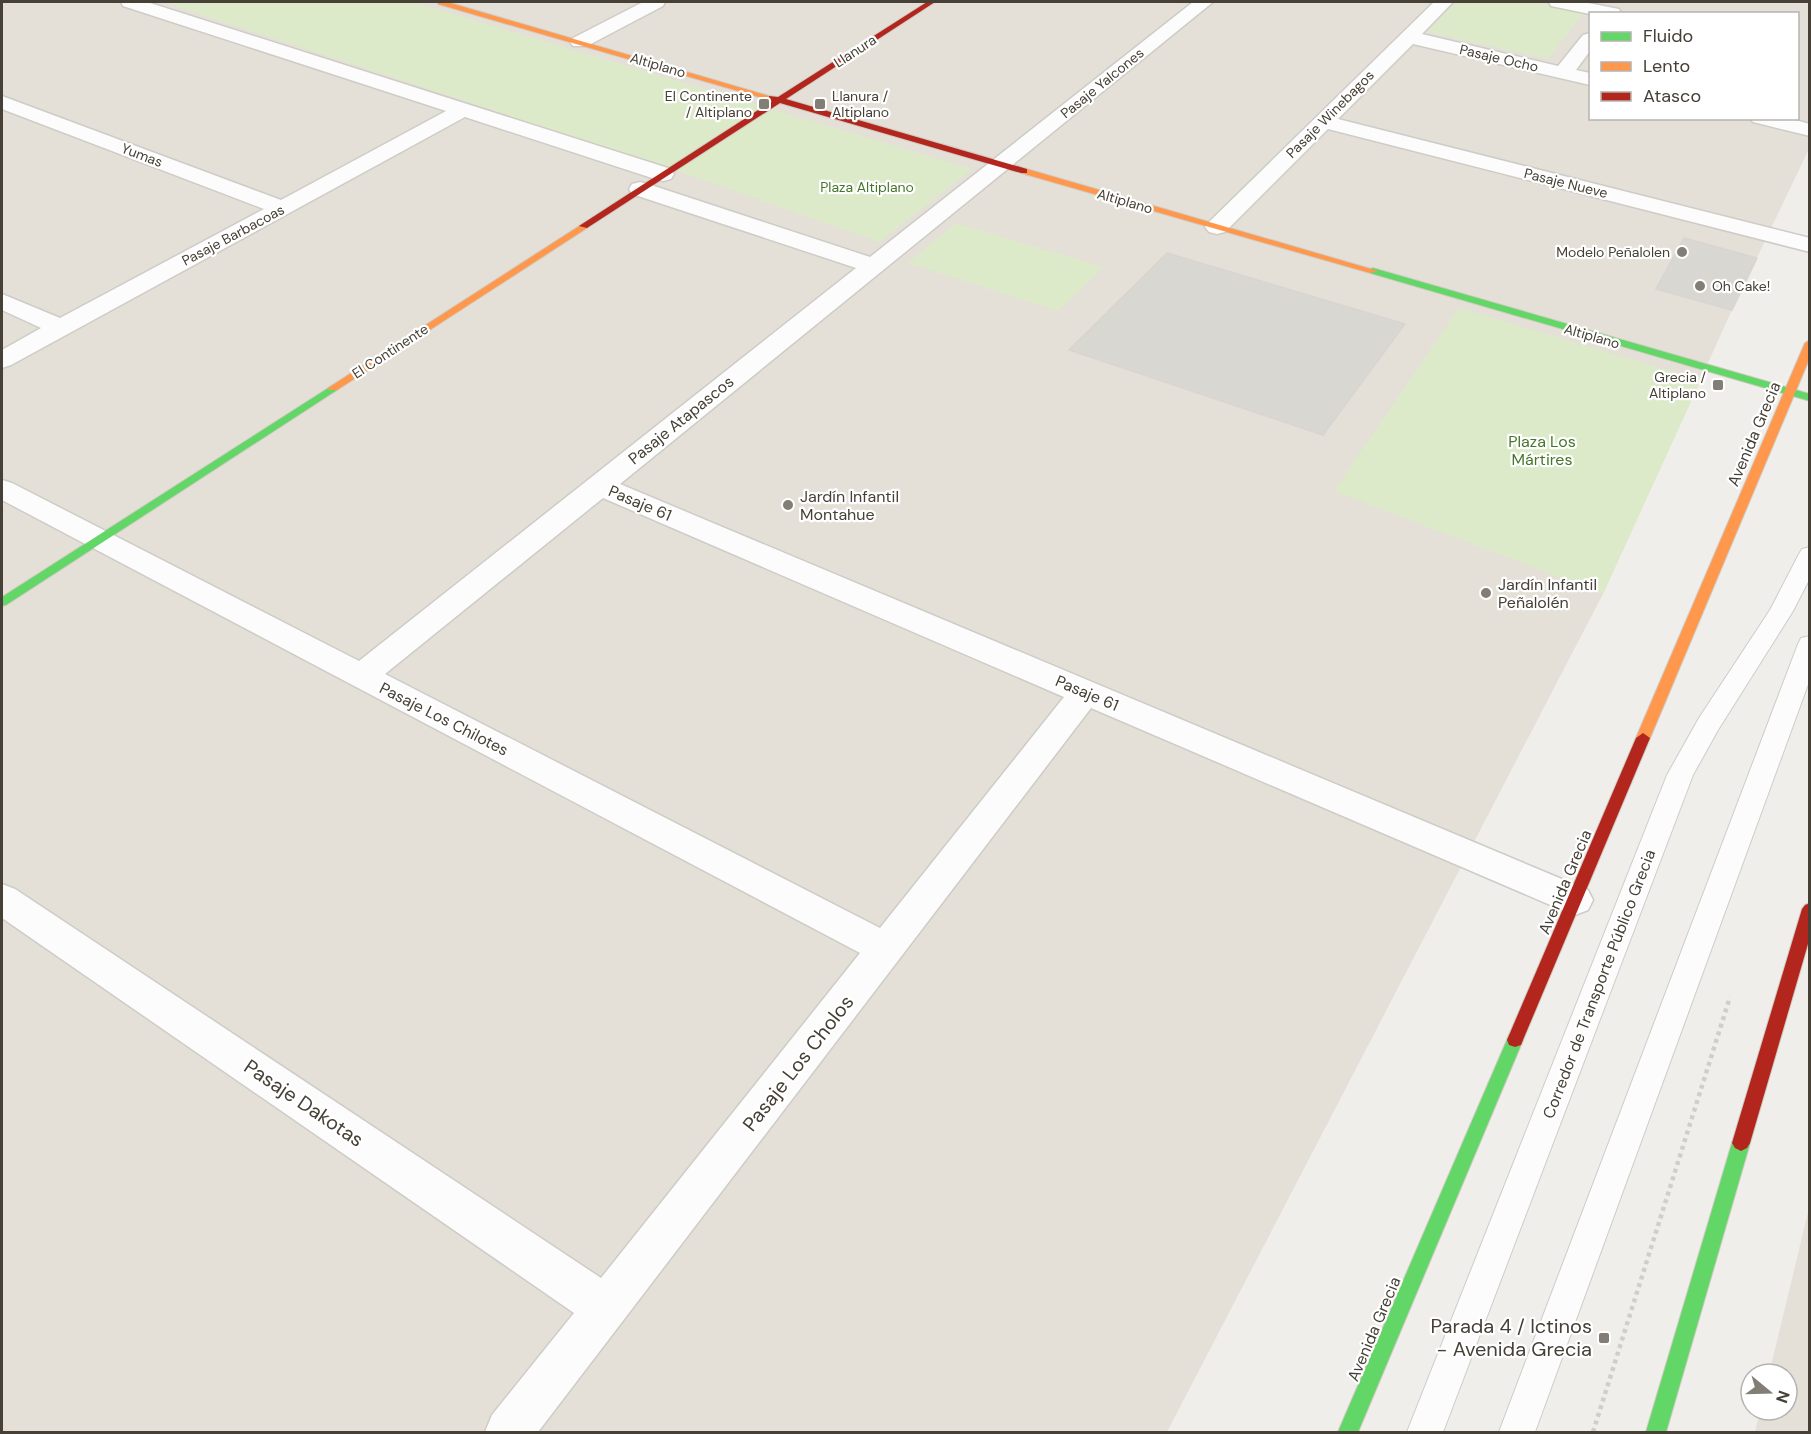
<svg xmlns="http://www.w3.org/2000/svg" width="1811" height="1434" viewBox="0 0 1811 1434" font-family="'DM Sans',sans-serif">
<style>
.residential{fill:#e4e0d7;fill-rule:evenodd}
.green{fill:#ddeaca}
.building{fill:#d9d7d2;stroke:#d8d5d0;stroke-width:1.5}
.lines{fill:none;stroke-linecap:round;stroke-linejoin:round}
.lane-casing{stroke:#ceccc7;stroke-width:2}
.street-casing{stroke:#ceccc7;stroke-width:3}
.fast-casing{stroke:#cfcbc1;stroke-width:2}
.slow-casing{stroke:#cfcbc1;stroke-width:2}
.jam-casing{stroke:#cfcbc1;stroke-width:2}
.path{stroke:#d0cecb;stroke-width:4.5;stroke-dasharray:4 4;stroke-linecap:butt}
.lane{fill:#fdfcfc;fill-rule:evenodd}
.street{fill:#fdfcfc;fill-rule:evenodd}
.fast{fill:#63d668;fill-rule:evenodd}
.slow{fill:#ff974d;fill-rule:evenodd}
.jam{fill:#b3261e;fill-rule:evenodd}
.poi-dot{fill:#827d75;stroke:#fff;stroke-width:2}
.labels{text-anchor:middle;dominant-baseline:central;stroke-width:4.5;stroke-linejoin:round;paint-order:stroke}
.far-street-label{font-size:14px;fill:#464036;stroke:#fff}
.far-poi-label{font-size:14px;fill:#464036;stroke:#fff;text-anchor:end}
.far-park-label{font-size:14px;fill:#46762b;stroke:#fff}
.street-label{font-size:16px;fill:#464036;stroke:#fff}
.park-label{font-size:16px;fill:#46762b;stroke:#fff}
.poi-label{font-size:16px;fill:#464036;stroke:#fff;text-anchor:start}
.near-street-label{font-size:20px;fill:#464036;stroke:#fff}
.near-poi-label{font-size:20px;fill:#464036;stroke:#fff;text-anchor:end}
</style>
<rect width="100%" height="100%" fill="#f0eeea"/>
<!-- residential -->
<path class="residential" d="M2 2H1809V149L1732 310 1603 594 1167 1432H2ZM1590 14H1798V118H1590Z
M1809 1208V1432H1755L1760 1410H1787V1374H1769Z"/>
<!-- green -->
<path class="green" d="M163 2H413L972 169 879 242 672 169Z
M1456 2H1532L1584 12 1548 59 1428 32Z
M956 223 1103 267 1058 311 908 263Z
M1459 308 1701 380 1603 594 1334 491Z"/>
<!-- building -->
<path class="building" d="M1684 238 1757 258 1732 310 1656 289Z
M1167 253 1405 324 1323 435 1069 350Z"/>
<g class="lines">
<defs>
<path id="lane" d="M1810 547V578L1793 611 1718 730 1693 775 1443 1432H1407L1667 775 1699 718 1770 610 1799 554 1802 549Z
M1810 636V679L1535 1432H1499L1798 644 1801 638Z"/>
<path id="street" d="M121 2H147L671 169 674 174 671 179 663 181 655 179 465 117 11 365 2 368V350L41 328 2 310V294L60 318 264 209 2 109V96L281 200 446 111 123 6Z
M643 2H665L663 6 587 46H573L570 42 573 38Z
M1193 2H1213L620 484 1588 890 1593 900 1588 910 1575 915 1562 910 1091 708 538 1432H485L492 1415 574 1313 2 918V884L15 889 601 1278 860 953 2 500V480L12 483 359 661 856 268 632 194 629 189 632 184 640 182 648 184 870 257ZM603 498 1064 697 880 928 385 674Z
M1434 2H1453L1422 34 1558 66 1583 35 1590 33V51L1576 70 1590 73V85L1413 44 1338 119 1810 238V252L1328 129 1225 232 1217 234 1209 232 1205 227 1209 222Z
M1549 2H1583L1619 9 1621 13 1590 14 1551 6Z
M1750 118H1788L1810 124V136L1753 122Z"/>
<path id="fast" d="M1373 268 1810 394V401L1370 273V269Z
M333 385 338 388 337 390 6 605 2 606V597Z
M1515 1033 1521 1035 1523 1040 1358 1432H1338L1507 1040 1509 1035Z
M1741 1135 1747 1138 1750 1143 1666 1432H1646L1732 1143 1735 1138Z"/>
<path id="slow" d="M438 2H447L776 98 769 100 438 4Z
M1021 169H1027L1378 271 1370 273 1021 173Z
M584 223 589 226 587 228 337 390H329L328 388Z
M1810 340V357L1650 738 1648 742H1638L1636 738 1805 343Z"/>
<path id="jam" d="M927 2H935L786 99 1027 169V173H1021L780 103 587 228 579 226 772 101 769 100V96L778 97Z
M1643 733 1650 738 1523 1040 1521 1045 1515 1047 1509 1045 1507 1040 1636 738Z
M1810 903V937L1750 1143 1747 1148 1741 1151 1735 1148 1732 1143 1802 909 1805 905Z"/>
</defs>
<!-- lane casing -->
<use href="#lane" class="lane-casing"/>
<!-- street casing -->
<use href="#street" class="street-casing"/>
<!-- fast casing -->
<use href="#fast" class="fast-casing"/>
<!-- slow casing -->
<use href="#slow" class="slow-casing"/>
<!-- jam casing -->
<use href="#jam" class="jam-casing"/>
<!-- path -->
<path class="path" d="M1593 1432 1730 997"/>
<!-- lane -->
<use href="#lane" class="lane"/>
<!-- street -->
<use href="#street" class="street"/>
<!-- fast -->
<use href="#fast" class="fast"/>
<!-- slow -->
<use href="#slow" class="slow"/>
<!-- jam -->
<use href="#jam" class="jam"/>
</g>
<!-- markers -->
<g class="poi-dot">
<rect x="758" y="98" width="12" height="12" rx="3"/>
<rect x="814" y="98" width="12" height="12" rx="3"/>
<circle cx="1682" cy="252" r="6"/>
<circle cx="1700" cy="286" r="6"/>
<rect x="1712" y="379" width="12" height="12" rx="3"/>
<circle cx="788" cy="505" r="6"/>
<circle cx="1486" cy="593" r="6"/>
<rect x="1598" y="1332" width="12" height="12" rx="3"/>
</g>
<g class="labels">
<!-- far-street labels -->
<g class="far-street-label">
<text transform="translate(855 51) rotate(-33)">Llanura</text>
<text transform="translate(1499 58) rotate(13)">Pasaje Ocho</text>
<text transform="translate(658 65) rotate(16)">Altiplano</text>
<text transform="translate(1102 83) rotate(-39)">Pasaje Yalcones</text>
<text transform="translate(1330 114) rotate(-45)">Pasaje Winebagos</text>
<text transform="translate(142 155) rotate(21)">Yumas</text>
<text transform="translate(1566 183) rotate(14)">Pasaje Nueve</text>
<text transform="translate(1125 201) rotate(16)">Altiplano</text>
<text transform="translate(233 235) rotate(-28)">Pasaje Barbacoas</text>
<text transform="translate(1592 336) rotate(16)">Altiplano</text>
<text transform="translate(390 351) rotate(-33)">El Continente</text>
</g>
<!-- far-poi labels -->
<g class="far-poi-label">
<text x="752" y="96">El Continente<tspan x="752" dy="16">/ Altiplano</tspan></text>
<text x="832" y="96" text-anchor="start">Llanura /<tspan x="832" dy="16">Altiplano</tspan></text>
<text x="1670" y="252">Modelo Peñalolen</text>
<text x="1712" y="286" text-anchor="start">Oh Cake!</text>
<text x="1706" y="377">Grecia /<tspan x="1706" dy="16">Altiplano</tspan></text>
</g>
<!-- far-park labels -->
<g class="far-park-label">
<text x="867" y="187">Plaza Altiplano</text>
</g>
<!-- street labels -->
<g class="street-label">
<text transform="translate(681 420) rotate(-39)">Pasaje Atapascos</text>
<text transform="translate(1754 434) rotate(-67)">Avenida Grecia</text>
<text transform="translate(640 503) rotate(23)">Pasaje 61</text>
<text transform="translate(1087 693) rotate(23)">Pasaje 61</text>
<text transform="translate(444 719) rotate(27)">Pasaje Los Chilotes</text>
<text transform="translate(1565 882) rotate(-67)">Avenida Grecia</text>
<text transform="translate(1599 984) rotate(-69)">Corredor de Transporte Público Grecia</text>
<text transform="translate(1374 1329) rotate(-67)">Avenida Grecia</text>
</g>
<!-- park labels -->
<g class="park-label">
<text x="1542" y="441">Plaza Los<tspan x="1542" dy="18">Mártires</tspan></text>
</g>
<!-- poi labels -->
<g class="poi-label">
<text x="800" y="496">Jardín Infantil<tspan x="800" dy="18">Montahue</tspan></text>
<text x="1498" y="584">Jardín Infantil<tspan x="1498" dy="18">Peñalolén</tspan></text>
</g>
<!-- near-street labels -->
<g class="near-street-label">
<text transform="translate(798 1063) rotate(-52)">Pasaje Los Cholos</text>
<text transform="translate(304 1103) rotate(34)">Pasaje Dakotas</text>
</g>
<!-- near-poi labels -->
<g class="near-poi-label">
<text x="1592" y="1326">Parada 4 / Ictinos<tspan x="1592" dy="23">- Avenida Grecia</tspan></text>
</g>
</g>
<!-- border -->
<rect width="1811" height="1434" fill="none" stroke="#464036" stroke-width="6"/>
<!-- legend -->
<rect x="1589" y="12" width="210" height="108" fill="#ffffff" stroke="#b5b3af" stroke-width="1.5"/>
<rect x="1601" y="32" width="30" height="9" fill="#63d668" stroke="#b5b3af" stroke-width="1.5"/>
<text x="1643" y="42" font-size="18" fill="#464036">Fluido</text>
<rect x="1601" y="62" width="30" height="9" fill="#ff974d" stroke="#b5b3af" stroke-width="1.5"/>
<text x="1643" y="72" font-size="18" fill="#464036">Lento</text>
<rect x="1601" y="92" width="30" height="9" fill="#b3261e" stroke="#b5b3af" stroke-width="1.5"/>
<text x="1643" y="102" font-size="18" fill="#464036">Atasco</text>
<!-- north arrow -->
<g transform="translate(1769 1392) rotate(109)"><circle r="28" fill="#ffffff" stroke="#b5b3af" stroke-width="1.5"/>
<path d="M0-4.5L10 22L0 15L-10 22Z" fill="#827d75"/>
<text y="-9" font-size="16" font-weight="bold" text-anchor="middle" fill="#464036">N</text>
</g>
</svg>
